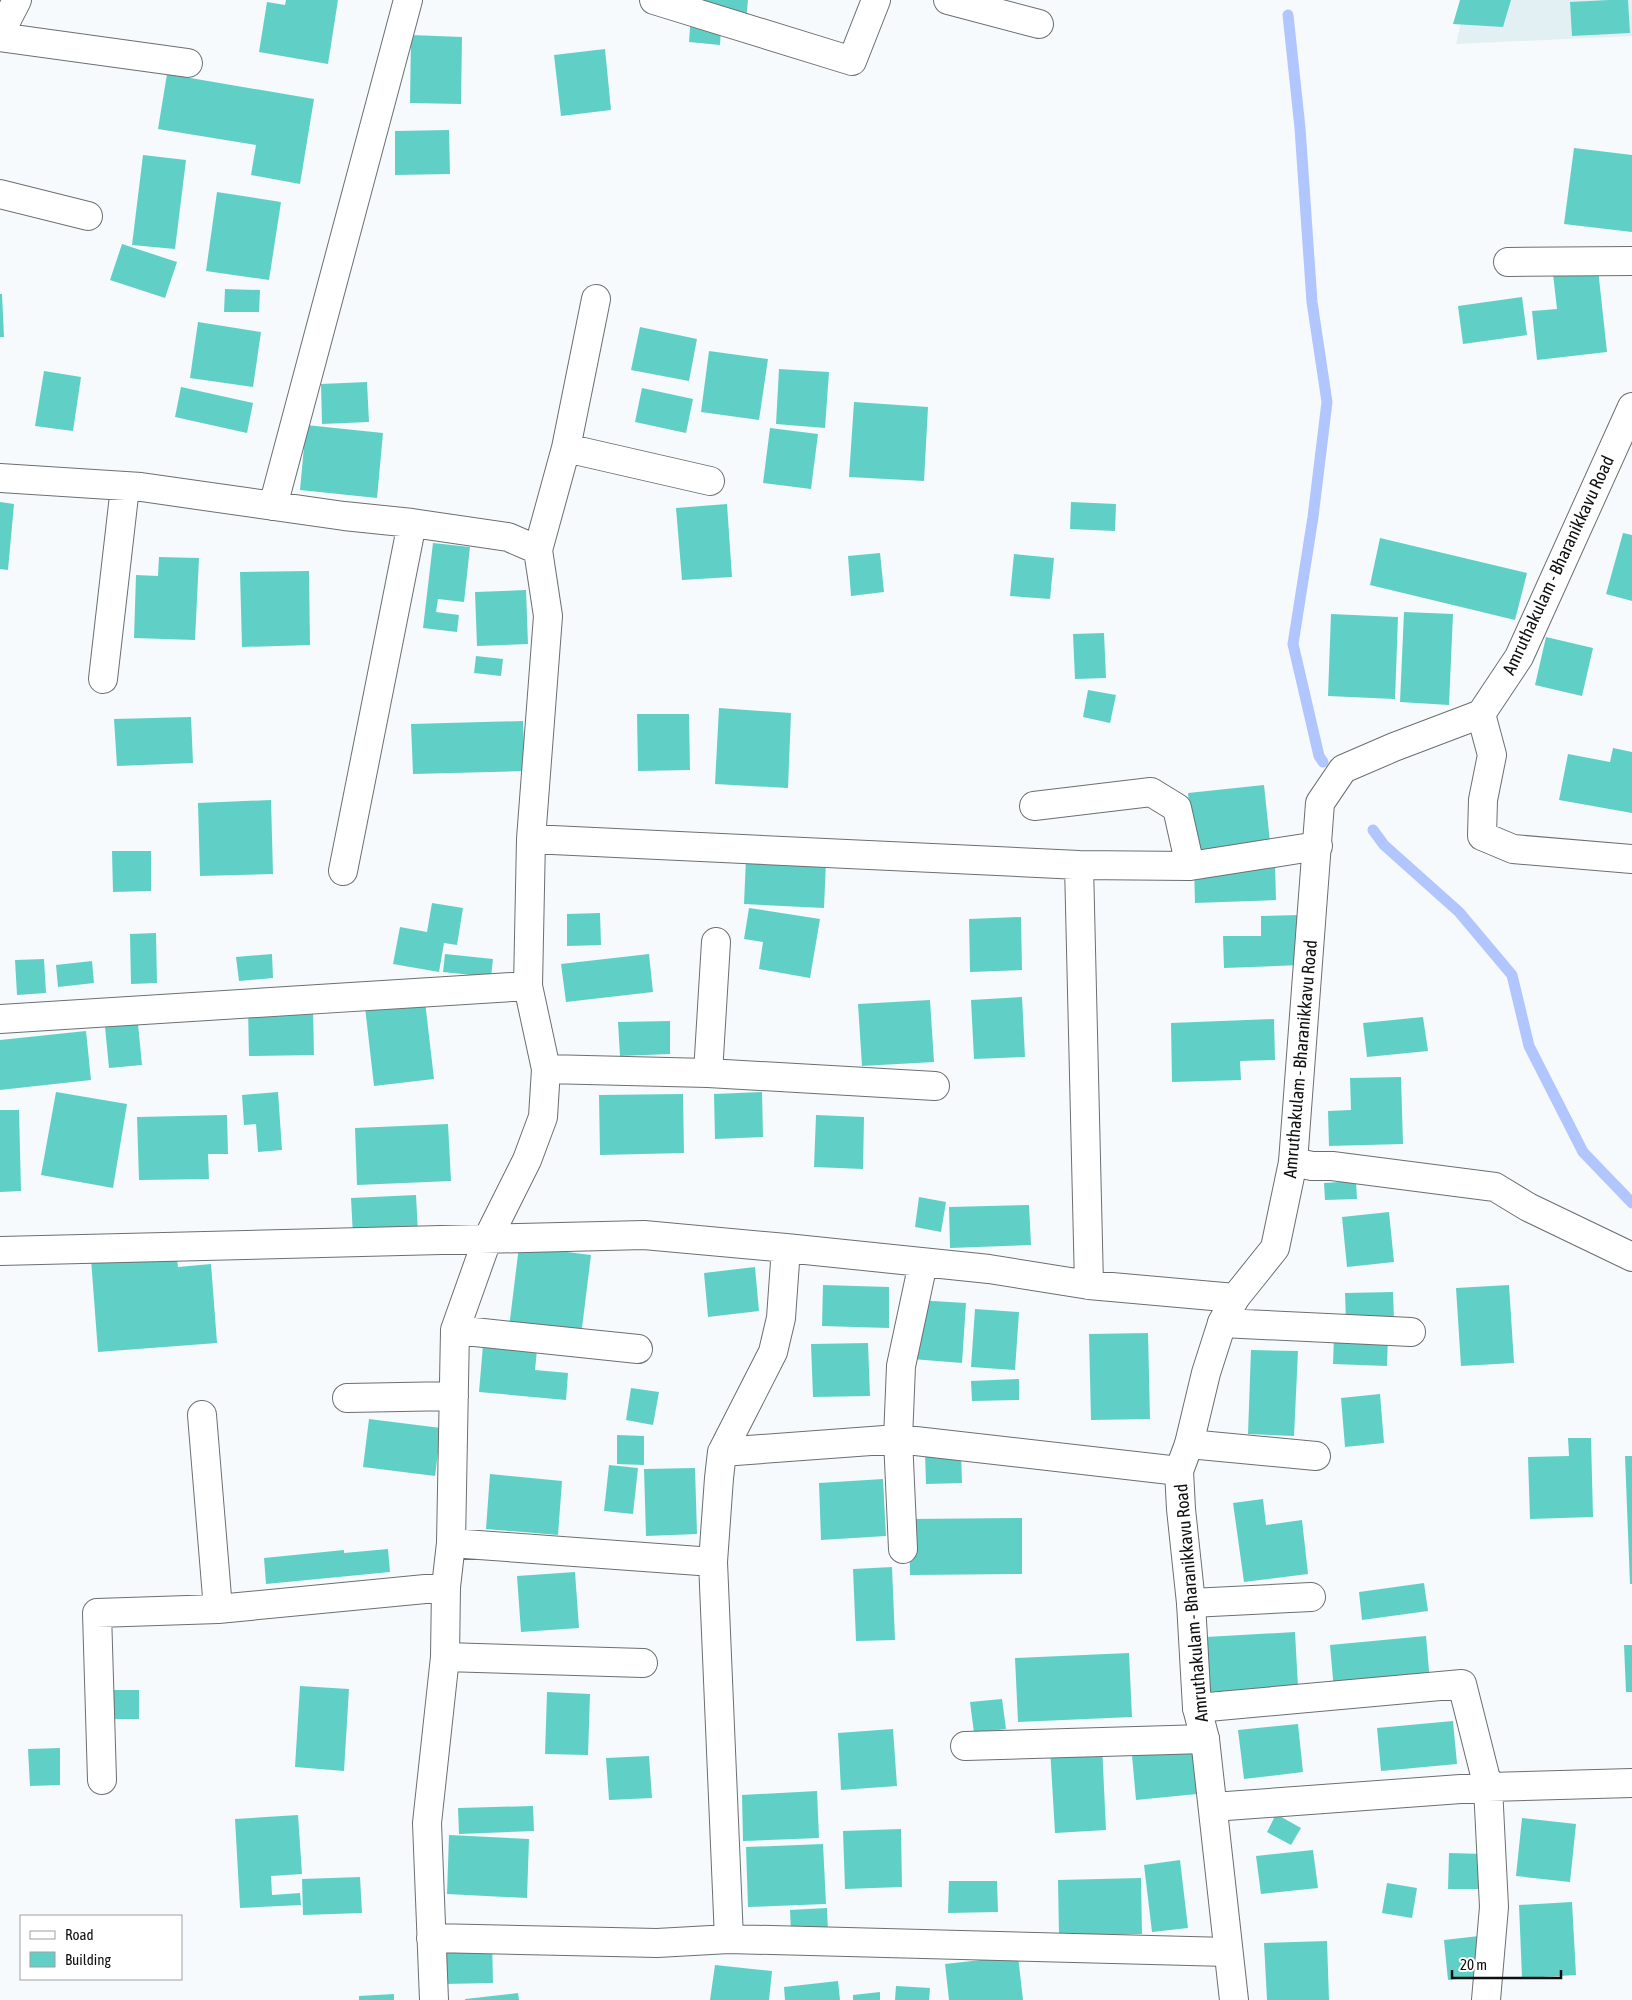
<svg xmlns="http://www.w3.org/2000/svg" width="1632" height="2000" viewBox="0 0 1632 2000" font-family="'Asap Condensed',sans-serif">
<style>
.built{fill:#e3f0f3}
.lines{fill:none;stroke-linecap:round;stroke-linejoin:round}
.stream{stroke:#b1c6fe;stroke-width:11}
.building{fill:#60d0c7}
.minor-casing{stroke:#6b6f70;stroke-width:30}
.tertiary-casing{stroke:#6b6f70;stroke-width:30}
.minor{stroke:#fff;stroke-width:28}
.tertiary{stroke:#fff;stroke-width:28}
.labels{text-anchor:middle;dominant-baseline:central;stroke-width:5;stroke-linejoin:round;paint-order:stroke}
.street-label{font-size:18px;fill:#0e0f10;stroke:#fff}
</style>
<rect width="100%" height="100%" fill="#f6fafc"/>
<!-- built -->
<path class="built" d="M1466 0H1632V36L1456 44Z"/>
<g class="lines">
<!-- stream -->
<path class="stream" d="M1288 15 1300 128 1312 302 1327 402 1313 517 1293 644 1319 756 1323 762
M1373 830 1384 845 1459 912 1512 975 1529 1046 1583 1152 1632 1203"/>
</g>
<!-- building -->
<path class="building" d="M286 0H338L328 64 259 52 267 2 285 5Z
M692 0H748L745 31 721 29 720 45 689 42Z
M1460 0H1511L1503 27 1453 24Z
M1609 0H1628L1630 33 1572 36 1570 2Z
M411 35 462 37 461 104 410 103Z
M605 49 611 110 561 116 554 55Z
M167 74 314 99 300 184 251 175 256 145 158 129Z
M449 130 450 174 395 175V131Z
M1574 148 1632 155V232L1564 224Z
M143 155 186 160 175 249 132 245Z
M217 192 281 202 269 280 206 271Z
M122 244 177 262 165 298 110 280Z
M1598 269 1607 352 1537 360 1532 311 1557 309 1553 274Z
M225 289 260 290 259 312H224Z
M0 294H2L4 337H0Z
M1522 297 1527 335 1463 344 1458 306Z
M198 322 261 332 253 387 190 378Z
M640 327 697 339 689 381 631 370Z
M709 351 768 359 759 420 701 412Z
M779 369 829 372 825 428 776 424Z
M44 371 81 377 73 431 35 426Z
M367 382 369 422 322 424 321 384Z
M181 387 253 403 247 433 175 417Z
M642 388 693 399 686 433 635 422Z
M854 402 928 407 924 481 849 477Z
M306 425 383 433 377 498 300 490Z
M770 428 818 434 811 489 763 483Z
M0 502 14 504 8 570 0 569Z
M1071 502 1116 504 1115 531 1070 529Z
M727 504 732 577 682 580 676 508Z
M1623 533 1632 535V601L1606 594Z
M1380 538 1527 573 1515 620 1370 585Z
M433 543 470 547 464 602 438 599 436 612 459 615 457 632 423 628Z
M880 553 884 592 851 596 848 556Z
M1014 554 1054 558 1050 599 1010 596Z
M159 557 199 558 195 640 134 638 136 575 158 576Z
M309 571 310 645 242 647 240 572Z
M526 590 528 644 477 646 475 592Z
M1404 612 1453 614 1449 705 1400 702Z
M1331 614 1398 617 1395 699 1328 696Z
M1104 633 1106 678 1075 679 1073 634Z
M1546 637 1593 648 1582 696 1535 685Z
M476 656 503 659 501 676 474 673Z
M1088 690 1116 695 1110 723 1083 717Z
M719 708 791 713 788 788 715 784Z
M637 714H689L690 770 638 771Z
M191 717 193 763 117 766 114 719Z
M523 721 525 771 413 774 411 724Z
M1613 748 1632 752V813L1559 800 1568 754 1610 762Z
M1264 785 1270 842 1194 851 1188 793Z
M271 800 273 874 200 876 198 803Z
M112 851H151V891L113 892Z
M746 858 826 861 824 908 744 904Z
M1275 863 1276 900 1195 903 1194 866Z
M432 903 463 908 457 945 444 943 439 972 393 964 400 927 427 932Z
M749 908 820 919 810 978 759 969 763 942 744 939Z
M600 913 601 945 567 946V914Z
M1300 915 1301 965 1224 968 1223 936H1261V916Z
M1021 917 1022 970 970 972 969 919Z
M156 933 157 983 131 984 130 934Z
M272 954 273 978 239 981 236 957Z
M445 954 493 959 491 977 443 972Z
M649 954 653 992 566 1002 561 964Z
M44 959 46 993 17 995 15 960Z
M92 961 94 983 58 987 56 965Z
M1022 997 1025 1057 974 1059 971 1000Z
M930 1000 934 1062 862 1066 858 1004Z
M425 1001 434 1079 374 1086 365 1007Z
M313 1008 314 1055 249 1056 248 1009Z
M1423 1017 1428 1051 1367 1057 1363 1023Z
M1274 1019 1275 1060 1240 1061 1241 1080 1172 1082 1171 1023Z
M670 1021V1054L620 1056 618 1022Z
M138 1024 142 1065 109 1068 105 1027Z
M86 1031 91 1080 0 1090V1040Z
M1401 1077 1403 1144 1329 1146 1328 1111 1351 1110 1350 1078Z
M56 1092 127 1104 113 1188 41 1175Z
M278 1092 282 1150 258 1152 256 1124 244 1125 242 1095Z
M762 1092 763 1137 715 1139 714 1094Z
M683 1094 684 1153 600 1155 599 1095Z
M0 1110H19L21 1191 0 1192Z
M227 1115 228 1154H208L209 1179 139 1180 137 1117Z
M816 1115 864 1117 863 1169 814 1167Z
M448 1124 451 1181 357 1185 355 1128Z
M1356 1181 1357 1199 1325 1200 1324 1183Z
M416 1195 418 1233 353 1236 351 1198Z
M919 1197 946 1202 941 1232 915 1227Z
M1029 1205 1031 1245 950 1248 949 1207Z
M1389 1212 1394 1262 1347 1267 1342 1217Z
M519 1246 591 1255 581 1336 509 1328Z
M176 1252 178 1267 211 1264 217 1343 98 1352 91 1259Z
M755 1267 759 1311 708 1317 704 1273Z
M823 1285 889 1287V1328L822 1326Z
M1509 1285 1514 1363 1461 1366 1456 1288Z
M1393 1292 1394 1320 1346 1321 1345 1293Z
M916 1300 966 1303 962 1363 912 1359Z
M975 1309 1019 1312 1015 1370 971 1367Z
M1148 1333 1150 1419 1091 1420 1089 1334Z
M1334 1335 1388 1337 1387 1366 1333 1364Z
M868 1343 870 1396 813 1397 811 1344Z
M483 1345 537 1350 535 1370 568 1373 566 1400 479 1392Z
M1251 1350 1298 1351 1294 1436 1248 1434Z
M1019 1379V1400L972 1401 971 1381Z
M631 1388 659 1392 653 1425 626 1420Z
M1380 1394 1384 1443 1345 1447 1341 1398Z
M369 1419 441 1428 435 1476 363 1467Z
M617 1435 644 1436V1465L617 1464Z
M1568 1438H1591L1593 1517 1530 1519 1528 1457 1569 1456Z
M925 1452H961L962 1483 926 1484Z
M1625 1456H1632V1584H1630Z
M609 1465 638 1468 633 1514 604 1511Z
M695 1468 697 1534 646 1536 644 1469Z
M490 1474 562 1481 558 1535 486 1529Z
M883 1479 886 1536 821 1540 819 1483Z
M1263 1499 1266 1525 1302 1520 1308 1574 1244 1582 1233 1503Z
M1022 1518V1574L910 1575 909 1519Z
M388 1549 390 1572 266 1584 264 1558 344 1550V1553Z
M892 1567 895 1640 856 1641 853 1569Z
M575 1572 579 1628 521 1632 517 1576Z
M1424 1583 1428 1611 1362 1620 1359 1592Z
M1295 1632 1298 1687 1209 1692 1206 1637Z
M1426 1636 1430 1682 1334 1691 1330 1645Z
M1624 1645H1632V1692H1626Z
M1129 1653 1132 1717 1018 1722 1015 1658Z
M300 1686 349 1689 344 1771 295 1767Z
M108 1690H139V1719H108Z
M547 1692 590 1694 588 1755 545 1754Z
M1002 1699 1006 1729 974 1733 970 1702Z
M1453 1721 1457 1764 1381 1771 1377 1728Z
M1298 1724 1303 1772 1244 1779 1238 1730Z
M893 1729 897 1786 841 1790 838 1733Z
M1191 1738 1197 1794 1136 1800 1131 1744Z
M1102 1745 1106 1830 1055 1833 1050 1748Z
M60 1748V1785L30 1786 28 1749Z
M649 1756 652 1798 609 1800 606 1758Z
M817 1791 819 1838 743 1841 742 1795Z
M533 1806 534 1831 459 1834 458 1808Z
M1276 1814 1301 1828 1291 1845 1267 1832Z
M298 1815 302 1874 271 1876 272 1895 300 1893 301 1905 240 1908 235 1819Z
M1522 1818 1576 1824 1570 1882 1516 1876Z
M901 1829 902 1887 845 1889 843 1831Z
M449 1835 529 1839 527 1898 447 1894Z
M823 1844 826 1904 748 1907 746 1847Z
M1313 1850 1318 1888 1261 1894 1256 1856Z
M1449 1853 1484 1854 1483 1889H1448Z
M1180 1860 1188 1928 1152 1932 1144 1865Z
M360 1877 362 1913 303 1915 302 1879Z
M1141 1878 1142 1934 1059 1936 1058 1880Z
M949 1881H997L998 1912 948 1913Z
M1387 1883 1417 1888 1412 1918 1382 1913Z
M1572 1902 1576 1975 1522 1978 1519 1905Z
M827 1908 828 1931 791 1933 790 1910Z
M1479 1936 1483 1976 1448 1980 1444 1940Z
M443 1940H492L493 1983 444 1984Z
M1327 1941 1329 2000H1267L1264 1943Z
M1018 1956 1023 2000H949L945 1964Z
M715 1965 772 1971 769 2000H710Z
M838 1981 840 2000H785L784 1987Z
M896 1986 930 1988 929 2000H895Z
M880 1992V2000H853V1995Z
M518 1993 519 2000H465V1999Z
M394 1994V2000H359V1996Z"/>
<g class="lines">
<defs>
<path id="minor" d="M654 0 852 61 876 0
M948 0 1039 24
M0 33 17 0
M0 37 188 63
M0 194 88 216
M1508 262 1632 261
M566 448 710 481
M0 478 141 487 344 516 412 523 508 537 538 550 548 616 531 839 528 986 546 1069 543 1117 527 1160 487 1240 455 1330 451 1543 446 1587 445 1657 427 1823 434 2000
M273 506 408 0
M538 550 566 448 596 299
M103 679 125 487
M1481 714 1492 755 1483 800 1482 836 1513 849 1632 859
M1034 806 1151 792 1177 808 1190 866
M531 839 1079 865 1190 866 1318 846
M1079 865 1089 1285
M343 871 412 523
M0 1019 528 986
M546 1069 708 1073 935 1086
M708 1073 716 942
M1293 1162 1312 1166H1332L1495 1187 1528 1207 1632 1257
M0 1251 644 1235 786 1248 989 1269 1089 1285 1235 1298
M1222 1323 1411 1332
M455 1330 638 1349
M347 1398 454 1396
M202 1415 218 1609
M1189 1444 1316 1456
M722 1452 898 1439 1179 1471
M451 1543 713 1562
M903 1549 898 1439 901 1366 923 1263
M1191 1603 1311 1597
M445 1657 643 1663
M1197 1708 1462 1684 1488 1787 1494 1907 1486 2000
M965 1746 1205 1739
M102 1780 97 1613 218 1609 446 1587
M1213 1807 1488 1787 1632 1783
M431 1938 657 1943 729 1939 1228 1952
M729 1939 713 1562 719 1478 722 1452 773 1352 781 1318 786 1248"/>
<path id="tertiary" d="M1234 2000 1205 1739 1197 1708 1191 1603 1181 1509 1179 1471 1189 1444 1206 1373 1222 1323 1235 1298 1275 1248 1293 1162 1320 803 1343 769 1394 747 1481 714 1519 657 1632 407"/>
</defs>
<!-- minor casing -->
<use href="#minor" class="minor-casing"/>
<!-- tertiary casing -->
<use href="#tertiary" class="tertiary-casing"/>
<!-- minor -->
<use href="#minor" class="minor"/>
<!-- tertiary -->
<use href="#tertiary" class="tertiary"/>
</g>
<g class="labels">
<!-- street labels -->
<g class="street-label">
<text transform="translate(1558 565) rotate(-65)">Amruthakulam - Bharanikkavu Road</text>
<text transform="translate(1300 1059) rotate(-85)">Amruthakulam - Bharanikkavu Road</text>
<text transform="translate(1191 1603) rotate(-95)">Amruthakulam - Bharanikkavu Road</text>
</g>
</g>
<!-- legend -->
<rect x="20" y="1915" width="162" height="65" fill="#ffffff" stroke="#9f9f9f"/>
<rect x="30" y="1931" width="25" height="8" fill="#ffffff" stroke="#9f9f9f"/>
<text x="65" y="1940" font-size="15" fill="#0e0f10">Road</text>
<rect x="30" y="1952" width="25" height="15" fill="#60d0c7" stroke="#9f9f9f"/>
<text x="65" y="1965" font-size="15" fill="#0e0f10">Building</text>
<!-- scale -->
<path d="M1452 1970v8h109v-8" fill="none" stroke="#0e0f10" stroke-width="2.5"/>
<text x="1460" y="1970" font-size="15" fill="#0e0f10" stroke="#ffffff" stroke-width="4" paint-order="stroke">20 m</text>
</svg>
